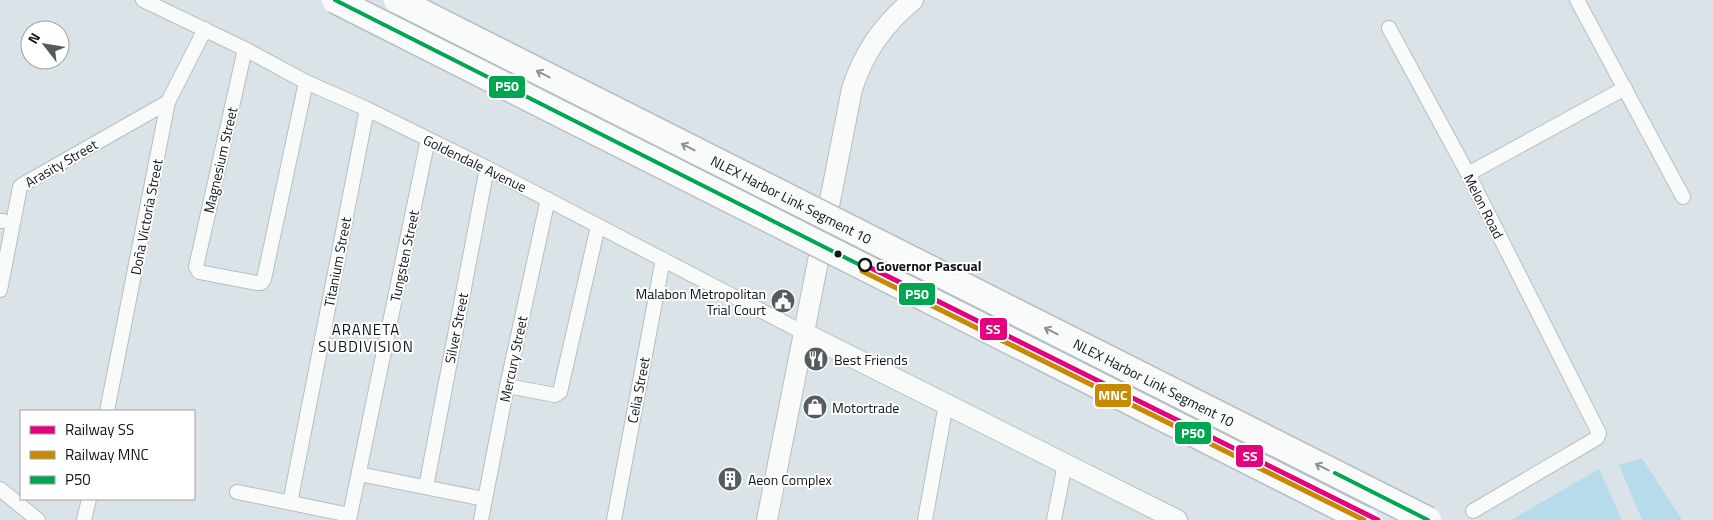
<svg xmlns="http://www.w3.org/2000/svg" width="1713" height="520" viewBox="0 0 1713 520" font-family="'Titillium Web',sans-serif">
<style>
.green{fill:#b6dceb}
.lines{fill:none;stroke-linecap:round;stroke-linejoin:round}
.street-casing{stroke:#b7bec1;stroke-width:16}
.secondary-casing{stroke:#b7bec1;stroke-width:22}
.street{stroke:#f9fbfb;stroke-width:14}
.secondary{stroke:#f9fbfb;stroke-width:20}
.highway-bridge-casing{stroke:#b7bec1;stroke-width:29;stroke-linecap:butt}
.highway-bridge{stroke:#f9fbfb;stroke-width:26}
.bus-1-casing{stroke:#fff;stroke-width:8}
.bus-1{stroke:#00a651;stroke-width:4}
.rail-1-casing{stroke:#fff;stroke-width:9}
.rail-2-casing{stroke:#fff;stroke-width:9}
.rail-1{stroke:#e5007d;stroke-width:5}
.rail-2{stroke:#c88905;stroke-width:5}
.oneway{stroke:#8f9394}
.bus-dot{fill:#0e1417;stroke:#fff;stroke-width:2}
.stop-dot{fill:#fff;stroke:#0e1417;stroke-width:2.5}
.labels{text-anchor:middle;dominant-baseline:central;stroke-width:4;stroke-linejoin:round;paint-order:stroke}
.street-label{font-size:14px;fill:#0e1417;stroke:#fff}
.stop-label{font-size:14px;font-weight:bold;fill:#0e1417;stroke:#fff;text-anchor:start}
.poi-label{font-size:14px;fill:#0e1417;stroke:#fff;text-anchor:start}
.neighbourhood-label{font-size:15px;letter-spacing:1px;fill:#0e1417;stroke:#fff}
.line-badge{stroke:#fff;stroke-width:2}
.badge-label{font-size:14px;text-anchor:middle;font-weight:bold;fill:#fff}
</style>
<rect width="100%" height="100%" fill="#dae3e7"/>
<!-- green -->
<path class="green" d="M1642 458 1682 520H1642L1619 465Z
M1599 469 1622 520H1511Z"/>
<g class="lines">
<defs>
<path id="street" d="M143 0 245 49 306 82 367 109 487 168 804 333
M1577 0 1683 197
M1389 28 1468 174 1599 433 1597 438 1473 511
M245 49 196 267 199 272 256 283H261L264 279 306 82
M1468 174 1625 88
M0 221H3
M0 290 20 187 22 185 168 102
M507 386 555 395 560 392 598 226
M107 411 168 102 205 29
M359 474 484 499
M426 487 487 168
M0 489 38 520
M237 492 350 515
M290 503 367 109
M84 520 89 499
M349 520 428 139
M481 520 507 386 548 199
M614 520 663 259
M925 520 946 404
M1054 520 1065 464"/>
<path id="secondary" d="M804 333 1177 520
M767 520 852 89C864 52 883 25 913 0"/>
</defs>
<!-- street casing -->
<use href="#street" class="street-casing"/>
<!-- secondary casing -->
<use href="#secondary" class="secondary-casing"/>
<!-- street -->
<use href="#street" class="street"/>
<!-- secondary -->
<use href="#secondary" class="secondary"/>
<defs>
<g id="highway-bridge">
<path d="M335 0 1365 520"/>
<path id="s1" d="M397 0 1428 520"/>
</g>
</defs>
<!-- highway-bridge casing -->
<use href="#highway-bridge" class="highway-bridge-casing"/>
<!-- highway-bridge -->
<use href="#highway-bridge" class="highway-bridge"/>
<defs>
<path id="bus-1" d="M335 0 1365 520
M1335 473 1428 520"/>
</defs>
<!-- bus-1 casing -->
<use href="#bus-1" class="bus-1-casing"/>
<!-- bus-1 -->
<use href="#bus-1" class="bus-1"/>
<defs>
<path id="rail-1" d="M865 265 1378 520"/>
<path id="rail-2" d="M862 271 1364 520"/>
</defs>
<!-- rail-1 casing -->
<use href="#rail-1" class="rail-1-casing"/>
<!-- rail-2 casing -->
<use href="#rail-2" class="rail-2-casing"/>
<!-- rail-1 -->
<use href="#rail-1" class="rail-1"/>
<!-- rail-2 -->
<use href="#rail-2" class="rail-2"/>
</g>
<!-- one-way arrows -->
<defs><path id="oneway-shaft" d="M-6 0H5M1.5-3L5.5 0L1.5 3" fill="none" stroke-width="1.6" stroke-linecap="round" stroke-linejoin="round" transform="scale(1.25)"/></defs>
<g class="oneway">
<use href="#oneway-shaft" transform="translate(543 74) rotate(-153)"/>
<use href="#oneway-shaft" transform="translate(688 147) rotate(-153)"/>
<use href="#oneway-shaft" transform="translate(1051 331) rotate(-153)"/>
<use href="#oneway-shaft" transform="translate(1322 467) rotate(-153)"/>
</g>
<!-- icons -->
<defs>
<symbol id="civic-disc" viewBox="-11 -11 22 22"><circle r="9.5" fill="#555c60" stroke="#fff"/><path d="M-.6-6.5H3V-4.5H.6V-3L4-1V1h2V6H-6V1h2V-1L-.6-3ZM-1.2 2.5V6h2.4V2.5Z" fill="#fff"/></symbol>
<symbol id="restaurant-disc" viewBox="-11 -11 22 22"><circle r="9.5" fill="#555c60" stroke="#fff"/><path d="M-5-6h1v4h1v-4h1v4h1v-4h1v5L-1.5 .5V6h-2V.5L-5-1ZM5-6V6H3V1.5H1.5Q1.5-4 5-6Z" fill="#fff"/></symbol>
<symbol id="shop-disc" viewBox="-11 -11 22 22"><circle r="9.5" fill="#555c60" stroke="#fff"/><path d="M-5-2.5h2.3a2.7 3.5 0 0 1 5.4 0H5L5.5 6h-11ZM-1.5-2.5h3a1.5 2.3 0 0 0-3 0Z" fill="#fff"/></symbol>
<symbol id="building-disc" viewBox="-11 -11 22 22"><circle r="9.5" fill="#555c60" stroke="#fff"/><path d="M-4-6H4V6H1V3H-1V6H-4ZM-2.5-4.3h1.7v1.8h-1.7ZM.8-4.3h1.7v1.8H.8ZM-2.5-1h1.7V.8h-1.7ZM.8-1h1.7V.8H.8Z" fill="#fff"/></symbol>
</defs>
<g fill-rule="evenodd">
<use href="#civic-disc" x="769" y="287" width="28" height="28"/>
<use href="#restaurant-disc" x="802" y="345" width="28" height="28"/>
<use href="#shop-disc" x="801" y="393" width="28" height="28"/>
<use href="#building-disc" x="716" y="465" width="28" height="28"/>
</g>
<!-- markers -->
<circle class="bus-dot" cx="838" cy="254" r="4.5"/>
<circle class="stop-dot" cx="865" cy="265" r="6"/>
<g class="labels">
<!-- street labels -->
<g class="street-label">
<text transform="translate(220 160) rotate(-77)">Magnesium Street</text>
<text transform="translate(61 163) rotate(-30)">Arasity Street</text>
<text transform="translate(475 163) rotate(26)">Goldendale Avenue</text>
<text stroke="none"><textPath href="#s1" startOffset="442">NLEX Harbor Link Segment 10</textPath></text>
<text transform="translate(1484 206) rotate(63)">Melon Road</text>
<text transform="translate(146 217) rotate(-79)">Doña Victoria Street</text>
<text transform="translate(404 256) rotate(-78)">Tungsten Street</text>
<text transform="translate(337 262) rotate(-79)">Titanium Street</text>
<text transform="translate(456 328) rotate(-79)">Silver Street</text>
<text transform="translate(513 359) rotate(-78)">Mercury Street</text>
<text stroke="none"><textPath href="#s1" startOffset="848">NLEX Harbor Link Segment 10</textPath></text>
<text transform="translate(638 390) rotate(-79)">Celia Street</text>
</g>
<!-- stop labels -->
<g class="stop-label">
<text x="876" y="265">Governor Pascual</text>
</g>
<!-- poi labels -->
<g class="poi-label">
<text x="766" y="293" text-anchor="end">Malabon Metropolitan<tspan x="766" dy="16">Trial Court</tspan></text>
<text x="834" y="359">Best Friends</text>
<text x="832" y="407">Motortrade</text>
<text x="748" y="479">Aeon Complex</text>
</g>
<!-- neighbourhood labels -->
<g class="neighbourhood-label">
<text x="366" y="329">ARANETA<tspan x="366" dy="17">SUBDIVISION</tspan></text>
</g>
</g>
<g class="line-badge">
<rect x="488" y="75" width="38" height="24" rx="5" fill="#00a651"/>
<rect x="898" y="282" width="38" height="24" rx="5" fill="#00a651"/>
<rect x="979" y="317" width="29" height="24" rx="5" fill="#e5007d"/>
<rect x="1094" y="383" width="38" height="25" rx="5" fill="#c88905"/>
<rect x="1174" y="421" width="38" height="24" rx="5" fill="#00a651"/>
<rect x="1235" y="444" width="29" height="24" rx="5" fill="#e5007d"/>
</g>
<g class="badge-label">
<text x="507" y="91">P50</text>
<text x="917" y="299">P50</text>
<text x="993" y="334">SS</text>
<text x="1113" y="400">MNC</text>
<text x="1193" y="438">P50</text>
<text x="1250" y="461">SS</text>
</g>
<!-- legend -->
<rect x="20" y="410" width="175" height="90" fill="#ffffff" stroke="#9fa1a2"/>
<rect x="30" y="426" width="25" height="8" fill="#e5007d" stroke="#9fa1a2"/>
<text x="65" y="435" font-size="15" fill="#0e1417">Railway SS</text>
<rect x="30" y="451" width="25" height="8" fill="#c88905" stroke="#9fa1a2"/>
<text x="65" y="460" font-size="15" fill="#0e1417">Railway MNC</text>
<rect x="30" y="476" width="25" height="8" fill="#00a651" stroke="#9fa1a2"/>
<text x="65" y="485" font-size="15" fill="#0e1417">P50</text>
<!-- north arrow -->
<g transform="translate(45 45) rotate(301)"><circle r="24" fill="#ffffff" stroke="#9fa1a2"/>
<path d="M0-4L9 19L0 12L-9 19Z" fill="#555c60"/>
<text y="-8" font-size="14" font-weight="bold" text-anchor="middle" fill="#0e1417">N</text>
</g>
</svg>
